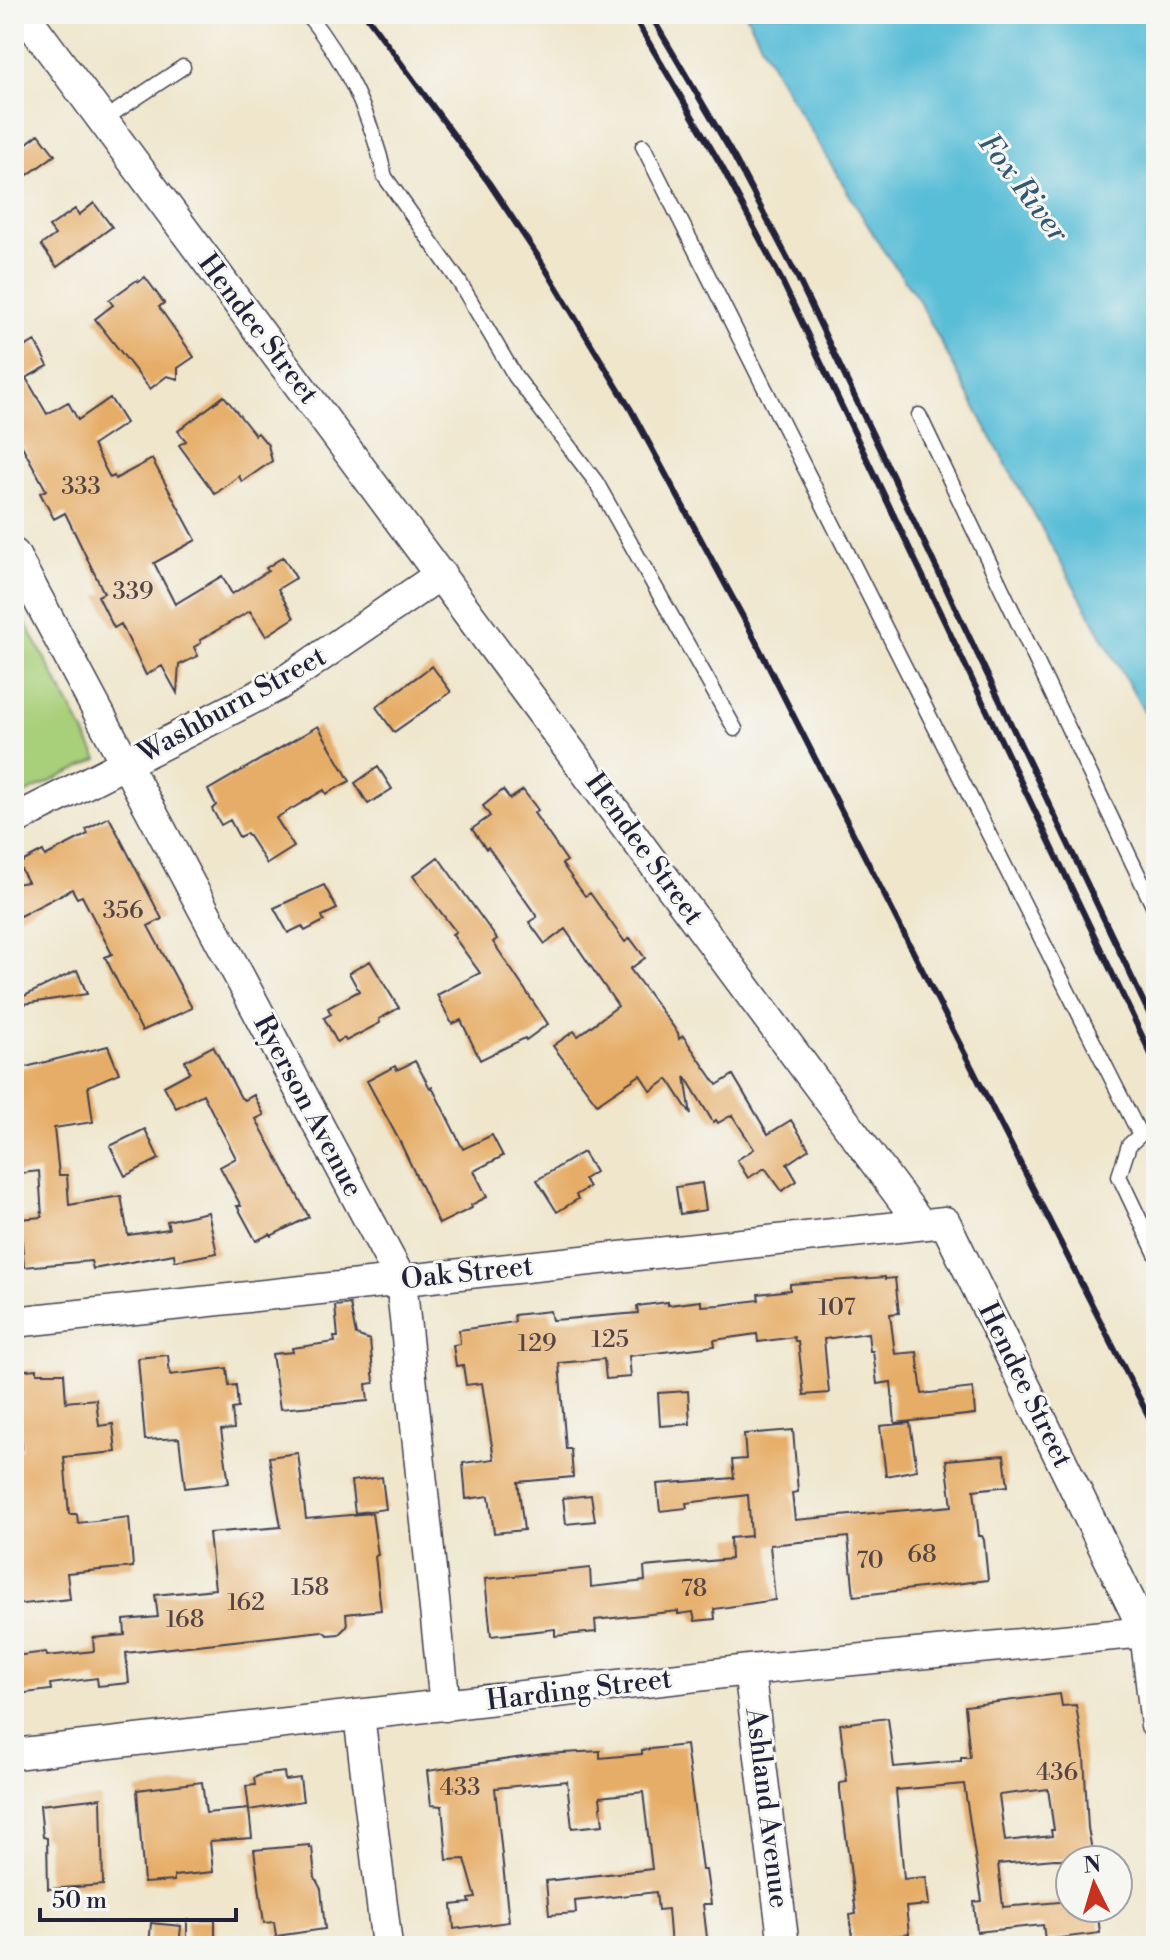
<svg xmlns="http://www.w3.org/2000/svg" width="1170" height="1960" viewBox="0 0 1170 1960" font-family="'Libre Bodoni',serif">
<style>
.green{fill:#a8cf79;stroke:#65785a;stroke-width:2}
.water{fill:#59bdd7;stroke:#3e7089;stroke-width:2}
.building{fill:#e6ad68;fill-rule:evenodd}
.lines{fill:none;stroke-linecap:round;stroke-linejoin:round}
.service-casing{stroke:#413f51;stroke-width:17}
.minor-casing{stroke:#413f51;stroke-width:33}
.service{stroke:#fff;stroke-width:14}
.minor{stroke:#fff;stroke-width:30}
.rail{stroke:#22223b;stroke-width:6}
.labels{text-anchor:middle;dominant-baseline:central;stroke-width:6;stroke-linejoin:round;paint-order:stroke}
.number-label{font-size:24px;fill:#534546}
.street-label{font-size:28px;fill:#22223b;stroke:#f6f6f2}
.water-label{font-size:30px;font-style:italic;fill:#355872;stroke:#f6f6f2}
</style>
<rect width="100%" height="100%" fill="#f6f6f2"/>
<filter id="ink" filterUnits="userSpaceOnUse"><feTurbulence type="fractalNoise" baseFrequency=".0125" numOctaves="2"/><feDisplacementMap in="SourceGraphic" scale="16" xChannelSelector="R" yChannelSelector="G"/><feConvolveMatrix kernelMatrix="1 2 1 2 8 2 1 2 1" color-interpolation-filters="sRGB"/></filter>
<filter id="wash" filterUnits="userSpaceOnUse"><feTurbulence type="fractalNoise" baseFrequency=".006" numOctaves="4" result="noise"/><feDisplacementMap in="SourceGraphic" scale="32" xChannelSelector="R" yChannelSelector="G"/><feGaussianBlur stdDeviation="1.8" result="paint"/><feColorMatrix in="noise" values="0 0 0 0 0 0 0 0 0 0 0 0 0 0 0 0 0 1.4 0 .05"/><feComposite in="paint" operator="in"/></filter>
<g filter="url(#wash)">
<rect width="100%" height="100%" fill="#efe6cc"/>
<!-- green -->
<path class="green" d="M14 601 98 759 14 799Z"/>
<!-- water -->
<path class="water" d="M746 14H1152L1156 20V733L992 439 918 299 881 247 776 73Z"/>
<g id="blocks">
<!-- building -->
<path class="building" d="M39 134 55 155 14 185V153Z
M94 203 112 227 57 267 41 245 55 235 49 227 75 209 79 215Z
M145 277 164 303 159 307 194 357 178 368V379L167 376 150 389 95 319 113 305 109 300 137 280 139 282Z
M35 341 48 366 26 378 47 414 68 402 78 420 110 398 126 423 93 445 110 478 114 476 115 479 152 459 196 540 154 563 175 604 222 576 232 594 268 571 266 568 283 557 296 578 278 589 294 618 266 636 250 611 200 640 201 643 194 647 198 656 179 665 177 693 162 666 146 675 121 624 114 628 98 596 104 593 65 513 54 519 40 493 46 490 22 446 14 451V353Z
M224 396 255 435 258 433 268 445 272 461 242 482 239 476 215 494 179 445 186 441 178 431Z
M432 666 451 692 394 732 376 707Z
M318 726 350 781 326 794 324 790 276 818 294 847 267 864 247 833 239 837 230 820 221 825 212 809 216 805 208 790Z
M378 767 392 789 368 804 355 783Z
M503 790 510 799 523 790 538 810 534 813 567 861 562 864 585 896 590 893 625 942 630 938 645 958 630 969 678 1033 679 1039 683 1036 717 1085 733 1075 768 1134 791 1120 809 1149 787 1164 797 1181 782 1191 765 1168 748 1178 737 1160 754 1149 732 1115 718 1123 716 1120 713 1122 685 1076 691 1115 668 1079 651 1091 640 1075 597 1104 553 1046 574 1031 578 1036 618 1006 565 929 545 944 529 922 537 917 488 847 486 849 472 829 490 816 483 806Z
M109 817 162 919 148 926 192 1008 142 1031 105 957 112 954 82 896 77 898 72 889 14 919V884L28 882 18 864 43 851 45 856 88 834 86 829Z
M438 857 497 939 493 942 548 1024 526 1040 525 1038 480 1060 461 1020 452 1024 437 995 480 973 452 934 456 932 413 876Z
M324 885 337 909 322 916 324 921 305 931 302 926 288 933 274 908Z
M370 961 399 1008 379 1019 380 1023 346 1041 344 1038 337 1042 324 1018 331 1014 328 1008 359 991 349 973Z
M77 970 87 994 17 1005 16 1000Z
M108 1046 119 1073 88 1086 93 1122 54 1128 59 1175H67L69 1205 121 1196 128 1235 169 1229 167 1221 208 1212 217 1253 175 1261 174 1254 93 1269 91 1261 24 1267 20 1219 42 1217 39 1171 14 1174V1070Z
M213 1046 241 1098 245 1100 254 1095 264 1115 256 1119 309 1217 271 1236 270 1234 256 1241 237 1206H241L220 1167 236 1158 203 1094 176 1108 164 1086 190 1072 185 1061Z
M415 1061 430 1088 432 1087 463 1149 492 1135 503 1156 474 1171 487 1197 471 1205 472 1208 439 1224 400 1142 367 1081 395 1066 397 1070Z
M145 1129 159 1159 125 1176 110 1146Z
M583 1152 595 1172 584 1179 589 1187 576 1195 578 1199 557 1212 537 1180Z
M702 1183 706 1210 680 1214 676 1187Z
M885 1277V1279L895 1278 899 1313 890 1314 895 1354 917 1352 922 1394 973 1388 975 1414 895 1423 891 1382 877 1384 873 1351H870L868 1333 824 1339 829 1393 804 1395 798 1341H795L794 1337 758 1342 757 1334 714 1340 715 1346 629 1356 631 1377 606 1379 604 1359 559 1363 566 1449H571L573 1477 518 1482 524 1530 494 1533 489 1496 466 1499 463 1463 494 1459 482 1383 466 1385 463 1365 456 1366 453 1345 460 1344 459 1330 515 1322 514 1315 550 1311 552 1320H554L638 1313 637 1306 668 1302V1305L701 1301V1306L720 1305 759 1300 758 1294 790 1290V1284Z
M350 1304 356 1335 370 1340 374 1383 366 1384 368 1401 280 1409 272 1354 293 1352 292 1348 335 1342 334 1337H338L335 1306Z
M168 1355 170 1375 227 1368 229 1386 236 1385 238 1408 232 1409 234 1429 221 1430 229 1483 185 1488 179 1438 145 1440 138 1358Z
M37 1369V1373H64L66 1402 96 1399 99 1426 113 1424 116 1452 64 1457 69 1514H77L78 1523 129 1517 133 1567 67 1573 70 1599 14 1605V1450L22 1449 19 1410H14V1371Z
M688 1391 690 1424 660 1426 658 1393Z
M910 1423 917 1470 886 1476 880 1426Z
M793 1430 798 1492 792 1493 795 1520 952 1506 946 1460 1004 1455 1008 1486 974 1490 979 1536H982L984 1540 988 1580 854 1596 848 1537 770 1545 775 1600 714 1609 715 1619 695 1621 693 1612 678 1614V1611L595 1620 596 1632 555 1636V1629L491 1636 485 1579 590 1568 591 1587 645 1581 644 1567 731 1559 730 1538 751 1536 748 1495 686 1503 687 1508 660 1511 657 1484 734 1478 732 1460 746 1459 744 1434Z
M298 1453 306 1519 372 1513 378 1555 375 1556 381 1610 346 1614 347 1626 339 1634 328 1635 322 1631 126 1653 129 1683 98 1686 97 1678 50 1684 51 1690 18 1694 14 1656 46 1652 47 1656 94 1651 93 1638 125 1635 124 1620 158 1617 155 1595 215 1589 209 1533 281 1527 269 1457Z
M382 1477 386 1509 355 1513 351 1481Z
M591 1495 595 1521 566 1524 563 1498Z
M1060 1694 1062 1706 1076 1705 1084 1757 1088 1828 1093 1856H1090L1091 1860 1055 1859 998 1864 1003 1907 1070 1901V1908H1097L1100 1933 1045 1940 1043 1925 977 1932 974 1902 982 1901 964 1784 896 1790 904 1879 926 1877 929 1905 906 1907 909 1934 891 1936 892 1941 872 1944 862 1943 861 1938 853 1939 850 1915 856 1914 840 1790V1783L847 1782 840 1724 888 1718 894 1767 961 1761V1758H970L965 1706ZM1048 1789 1054 1830H1051L1052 1836 1005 1841 999 1795Z
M686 1745 702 1870H706L711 1904H703L708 1946H671L668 1909 658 1910 656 1892 575 1901 576 1913 549 1915 546 1881 652 1869 643 1792 600 1797 603 1825 572 1828 567 1781 495 1788 509 1922 454 1929 452 1905 470 1903 469 1899 476 1898 465 1859 447 1860 442 1806 431 1805 427 1771 544 1754 600 1751V1758L642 1754V1750Z
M284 1772 285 1780 300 1778 303 1801 249 1810 252 1838 210 1841 213 1872 174 1876V1881L144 1883 137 1790 202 1782 206 1813 249 1809 246 1786 255 1785 254 1778 260 1775Z
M101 1798 103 1885 48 1889 47 1838 43 1837 40 1805Z
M309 1845V1848L312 1847 315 1878 321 1889 325 1929 276 1936 274 1922 264 1923 254 1850Z
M187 1920H215V1941H187Z
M151 1923 181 1926 179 1946H149Z"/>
</g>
</g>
<g filter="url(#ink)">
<use href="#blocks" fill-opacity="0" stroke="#413f51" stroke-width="2"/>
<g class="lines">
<defs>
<path id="service" d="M307 14C345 61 372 118 385 177L460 283 515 376 596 482 735 729
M103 120 183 67
M643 146 1140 1135 1129 1145 1119 1176 1156 1254
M919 415 1156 912"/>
<path id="minor" d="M24 14 920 1223
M14 554 401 1280 445 1706
M14 820 279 685 441 574
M14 1322 945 1222 1145 1632 1156 1725
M749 1670 784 1946
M359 1715 387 1946
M14 1754 749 1670 1145 1632"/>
</defs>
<!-- service casing -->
<use href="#service" class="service-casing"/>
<!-- minor casing -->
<use href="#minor" class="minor-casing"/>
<!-- service -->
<use href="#service" class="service"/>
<!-- minor -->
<use href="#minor" class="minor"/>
<!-- rail -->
<path class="rail" d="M365 14 489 183 539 258 631 410 750 630 1156 1431
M632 14 721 165 782 281 1156 1065
M650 14 734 157 796 274 1156 1028"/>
</g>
</g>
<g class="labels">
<!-- number labels -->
<g class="number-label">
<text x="81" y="487">333</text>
<text x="133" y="592">339</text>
<text x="123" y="911">356</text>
<text x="837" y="1308">107</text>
<text x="610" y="1340">125</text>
<text x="537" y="1344">129</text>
<text x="922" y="1555">68</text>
<text x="870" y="1561">70</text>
<text x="310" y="1588">158</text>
<text x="694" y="1589">78</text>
<text x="246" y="1603">162</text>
<text x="185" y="1620">168</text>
<text x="1057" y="1773">436</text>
<text x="460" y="1788">433</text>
</g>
<!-- street labels -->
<g class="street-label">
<text transform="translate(258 329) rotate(53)">Hendee Street</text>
<text transform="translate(232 705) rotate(-29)">Washburn Street</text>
<text transform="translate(644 849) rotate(54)">Hendee Street</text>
<text transform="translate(308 1106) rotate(62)">Ryerson Avenue</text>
<text transform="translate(467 1273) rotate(-6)">Oak Street</text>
<text transform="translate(1025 1385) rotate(64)">Hendee Street</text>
<text transform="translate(579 1690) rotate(-7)">Harding Street</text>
<text transform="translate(767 1808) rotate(83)">Ashland Avenue</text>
</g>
<!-- water labels -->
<g class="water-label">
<text transform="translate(1023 188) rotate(53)">Fox River</text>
</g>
</g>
<!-- margin -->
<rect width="1170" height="1960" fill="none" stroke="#f6f6f2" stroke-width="48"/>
<!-- north arrow -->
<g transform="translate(1094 1884) rotate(355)"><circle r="38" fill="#f6f6f2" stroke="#a1a1a9" stroke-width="2"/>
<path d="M0-6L14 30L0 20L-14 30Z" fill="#c8321e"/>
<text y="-12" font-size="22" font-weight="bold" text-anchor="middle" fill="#22223b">N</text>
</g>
<!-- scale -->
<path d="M40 1908v12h196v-12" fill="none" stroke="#22223b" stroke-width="4"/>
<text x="52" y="1908" font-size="24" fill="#22223b" stroke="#f6f6f2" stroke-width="6" paint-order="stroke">50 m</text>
</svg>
